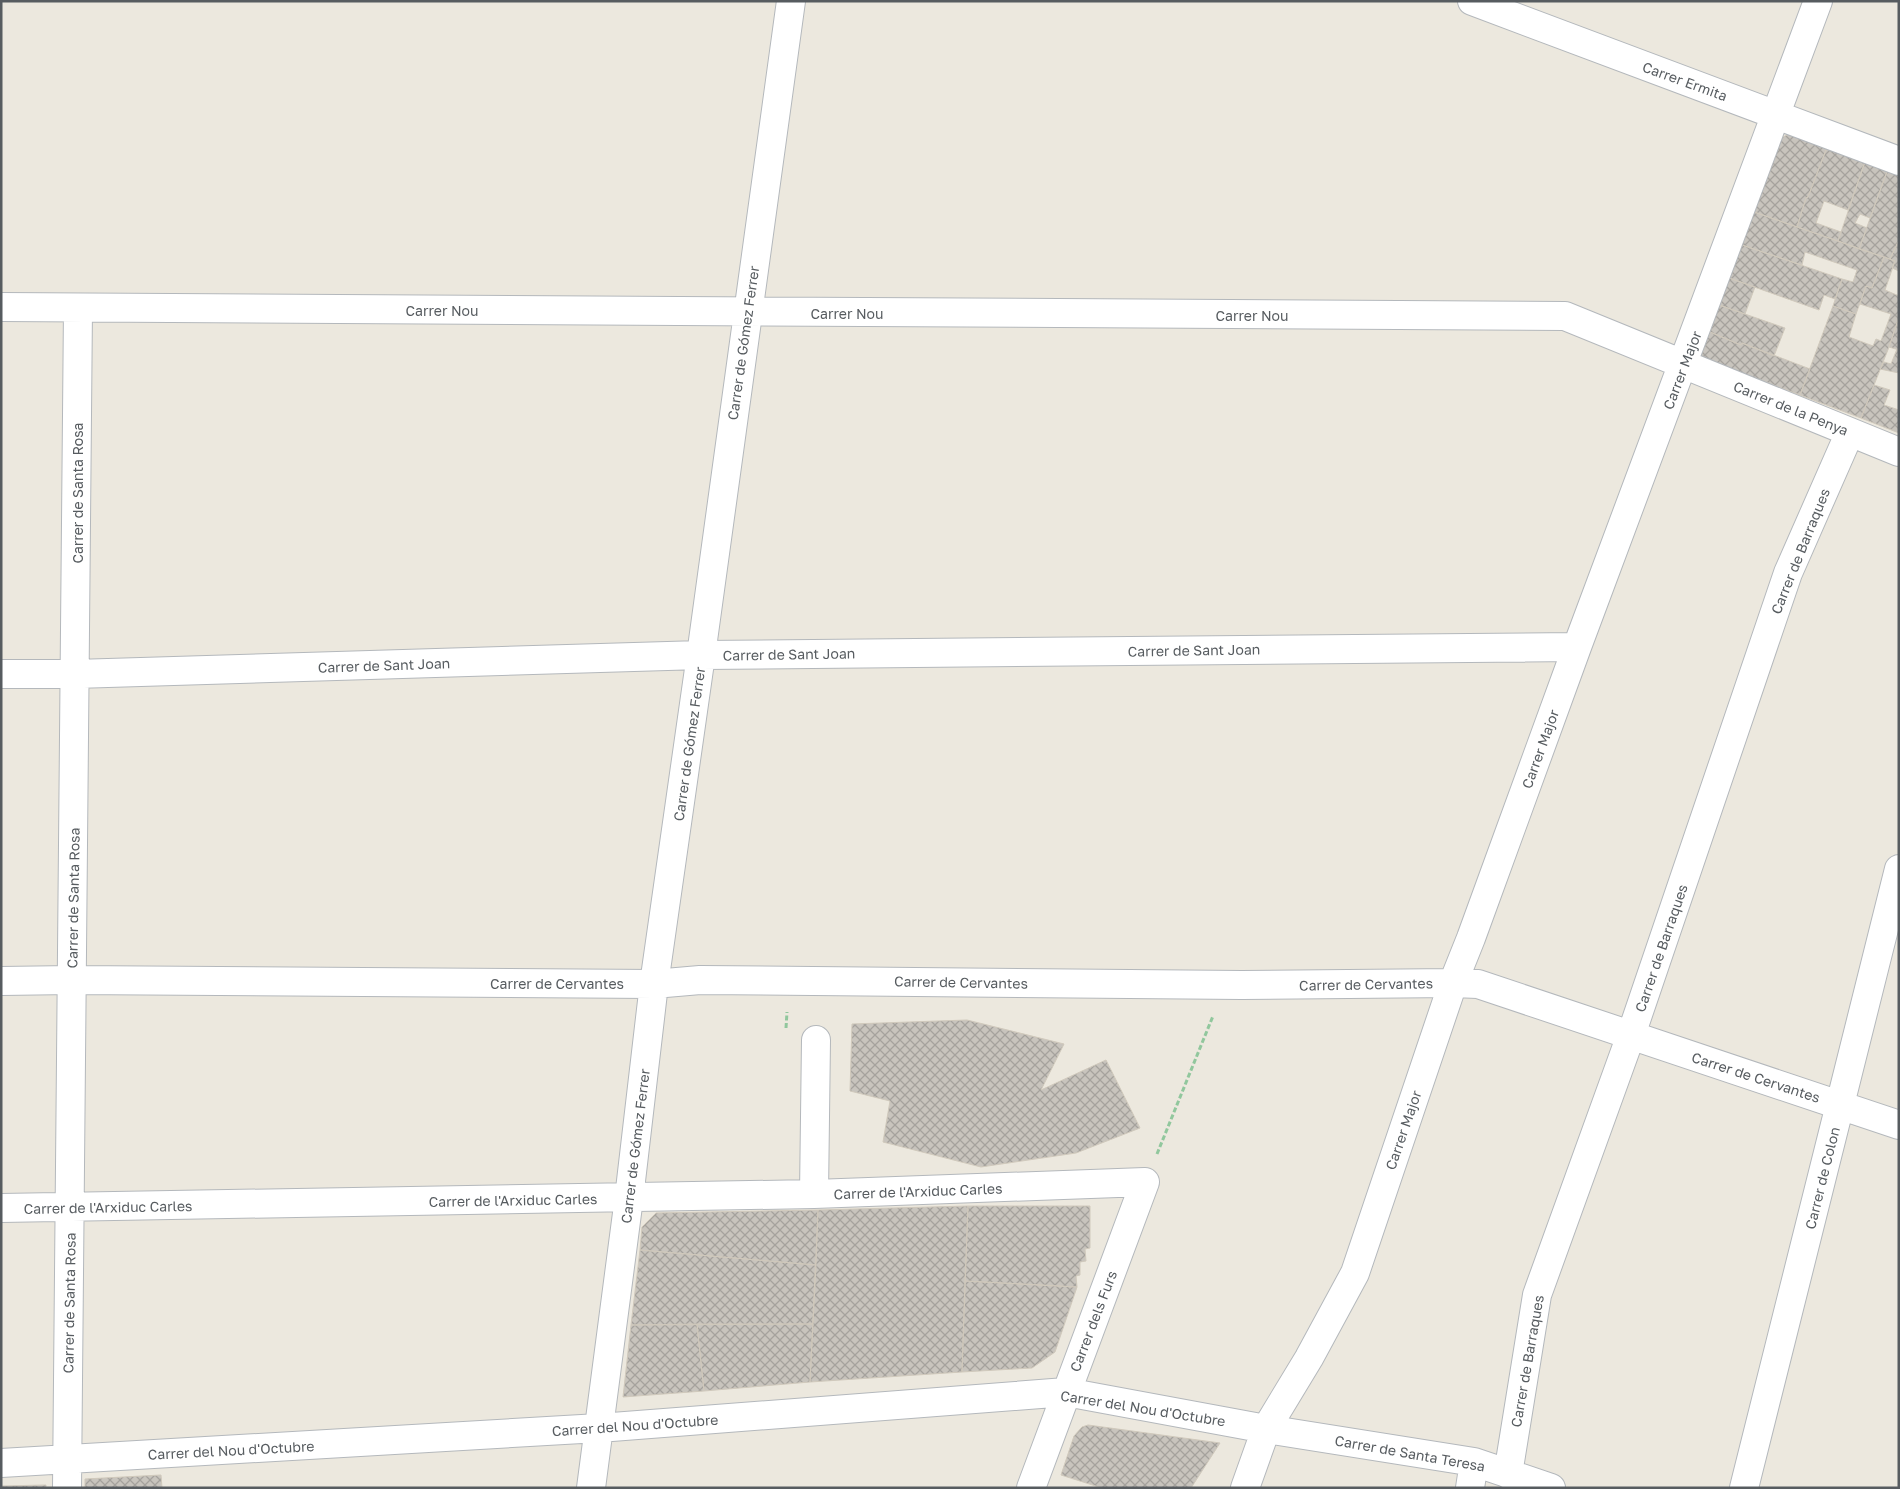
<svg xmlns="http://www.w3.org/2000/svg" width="1900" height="1489" viewBox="0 0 1900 1489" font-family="'Golos Text',sans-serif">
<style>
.building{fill:url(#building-cross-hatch);stroke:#d0c9bc}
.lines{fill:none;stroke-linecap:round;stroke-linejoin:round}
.minor-casing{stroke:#b4b8bc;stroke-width:30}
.path{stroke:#91c79d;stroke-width:3;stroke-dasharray:5 2.5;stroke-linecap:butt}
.minor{stroke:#fff;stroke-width:28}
.labels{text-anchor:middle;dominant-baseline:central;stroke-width:4.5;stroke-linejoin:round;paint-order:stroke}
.street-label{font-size:14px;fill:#575c60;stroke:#fff}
</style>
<defs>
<pattern id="building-cross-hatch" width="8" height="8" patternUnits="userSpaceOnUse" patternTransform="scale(1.25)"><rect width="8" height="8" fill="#c8c4bd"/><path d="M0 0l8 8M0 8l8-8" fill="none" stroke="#a5a29d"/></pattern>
</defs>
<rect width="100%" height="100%" fill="#ece8de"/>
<!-- building -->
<path class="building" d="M1797 130 1829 142 1808 197 1806 198 1797 227 1754 212 1781 138Z
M1829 142 1867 156 1848 210 1824 201 1816 223 1841 232 1838 241 1797 227 1806 198 1808 197Z
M1867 156 1889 166 1870 218 1860 214 1855 223 1867 228 1859 249 1838 241Z
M1889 166 1899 170V240L1890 259 1859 249Z
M1754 212 1884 257 1872 288 1866 286 1856 314 1833 306 1842 279 1853 282 1857 270 1805 252 1802 265 1742 245Z
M1899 240V271L1892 268 1895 261 1890 259Z
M1742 245 1842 279 1835 299 1824 295 1819 310 1729 278Z
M1884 257 1895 261 1885 290 1899 296V317L1889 347 1861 418 1800 395 1833 306 1856 314 1849 337 1873 346 1876 339 1881 341 1891 314 1860 304 1866 286 1872 288Z
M1729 278 1755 287 1745 314 1719 305Z
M1719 305 1785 328 1774 356 1742 343 1741 345 1710 332Z
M1899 317V350L1889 347Z
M1710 332 1741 345 1742 343 1810 369 1800 395 1700 357Z
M1897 349 1899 350V373L1880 369 1884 362 1891 364Z
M1874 385 1890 390 1884 405 1899 410V433L1861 418Z
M967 1020 1064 1044 1041 1090 1106 1060 1140 1128 1076 1153 981 1167 883 1142 890 1101 850 1091 852 1024Z
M968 1206H1090V1248L1085 1249 1086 1261 1080 1262V1275L1076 1276 1077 1287 965 1281Z
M968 1206 962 1372 810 1382 818 1210Z
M818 1210 816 1265 640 1250 642 1227 656 1213Z
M640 1250 816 1265 813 1324 631 1325Z
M965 1281 1077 1287 1055 1352 1032 1368 962 1372Z
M697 1324H813L810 1382 704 1391Z
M697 1324 704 1391 623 1397 631 1325Z
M1088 1425 1220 1443 1191 1488H1102L1061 1475 1074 1436 1082 1427Z
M161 1475 162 1488H85V1479Z
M46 1485V1488H1V1486Z"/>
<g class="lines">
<defs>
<path id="minor" d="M1472 1 1899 161
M1 307 1565 316 1899 452
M1 674H75L701 655 1577 647
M1 981 72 980 654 984 700 980 1242 985 1453 983 1478 984 1899 1125
M814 1194 816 1040
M1 1208 814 1194 1145 1182 1031 1488
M1 1463 599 1428 1066 1392 1266 1429 1474 1462 1551 1488
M1508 1474 1537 1295 1631 1035 1788 573 1850 432
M67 1488 78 308
M591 1488 629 1198 654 984 701 655 791 1
M1245 1488 1266 1429 1309 1358 1355 1273 1453 983 1471 938 1577 647 1818 1
M1470 1488 1474 1462
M1744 1488 1899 869"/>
</defs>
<!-- minor casing -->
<use href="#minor" class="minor-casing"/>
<!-- path -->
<path class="path" d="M786 1028 787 1012
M1157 1154 1213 1016"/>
<!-- minor -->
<use href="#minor" class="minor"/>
</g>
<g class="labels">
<!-- street labels -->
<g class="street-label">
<text transform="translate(1685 81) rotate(20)">Carrer Ermita</text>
<text x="442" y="310">Carrer Nou</text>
<text x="847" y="313">Carrer Nou</text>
<text x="1252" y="315">Carrer Nou</text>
<text transform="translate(743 343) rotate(-82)">Carrer de Gómez Ferrer</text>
<text transform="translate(1682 370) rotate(-69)">Carrer Major</text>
<text transform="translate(1791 408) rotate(22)">Carrer de la Penya</text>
<text transform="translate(77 493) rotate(-90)">Carrer de Santa Rosa</text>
<text transform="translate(1800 551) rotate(-68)">Carrer de Barraques</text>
<text transform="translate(1194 650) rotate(-1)">Carrer de Sant Joan</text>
<text transform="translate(789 654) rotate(-1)">Carrer de Sant Joan</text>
<text transform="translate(384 665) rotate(-2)">Carrer de Sant Joan</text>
<text transform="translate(689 744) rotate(-82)">Carrer de Gómez Ferrer</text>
<text transform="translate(1540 749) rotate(-70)">Carrer Major</text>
<text transform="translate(73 898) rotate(-89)">Carrer de Santa Rosa</text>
<text transform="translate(1661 948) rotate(-71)">Carrer de Barraques</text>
<text transform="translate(961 982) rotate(1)">Carrer de Cervantes</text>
<text x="557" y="983">Carrer de Cervantes</text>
<text transform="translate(1366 984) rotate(-1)">Carrer de Cervantes</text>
<text transform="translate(1756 1077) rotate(18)">Carrer de Cervantes</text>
<text transform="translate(1403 1130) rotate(-71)">Carrer Major</text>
<text transform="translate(635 1146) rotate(-83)">Carrer de Gómez Ferrer</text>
<text transform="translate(1822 1178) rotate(-76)">Carrer de Colon</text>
<text transform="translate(918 1191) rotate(-2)">Carrer de l'Arxiduc Carles</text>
<text transform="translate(513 1200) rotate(-1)">Carrer de l'Arxiduc Carles</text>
<text transform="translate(108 1207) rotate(-1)">Carrer de l'Arxiduc Carles</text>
<text transform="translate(69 1303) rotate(-89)">Carrer de Santa Rosa</text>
<text transform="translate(1093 1321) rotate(-69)">Carrer dels Furs</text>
<text transform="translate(1527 1361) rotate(-80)">Carrer de Barraques</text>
<text transform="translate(1143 1408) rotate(9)">Carrer del Nou d'Octubre</text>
<text transform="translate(635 1425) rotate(-4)">Carrer del Nou d'Octubre</text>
<text transform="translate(231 1450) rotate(-3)">Carrer del Nou d'Octubre</text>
<text transform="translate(1410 1453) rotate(10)">Carrer de Santa Teresa</text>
</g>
</g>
<!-- border -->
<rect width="1900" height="1489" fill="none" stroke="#575c60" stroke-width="5"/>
</svg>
